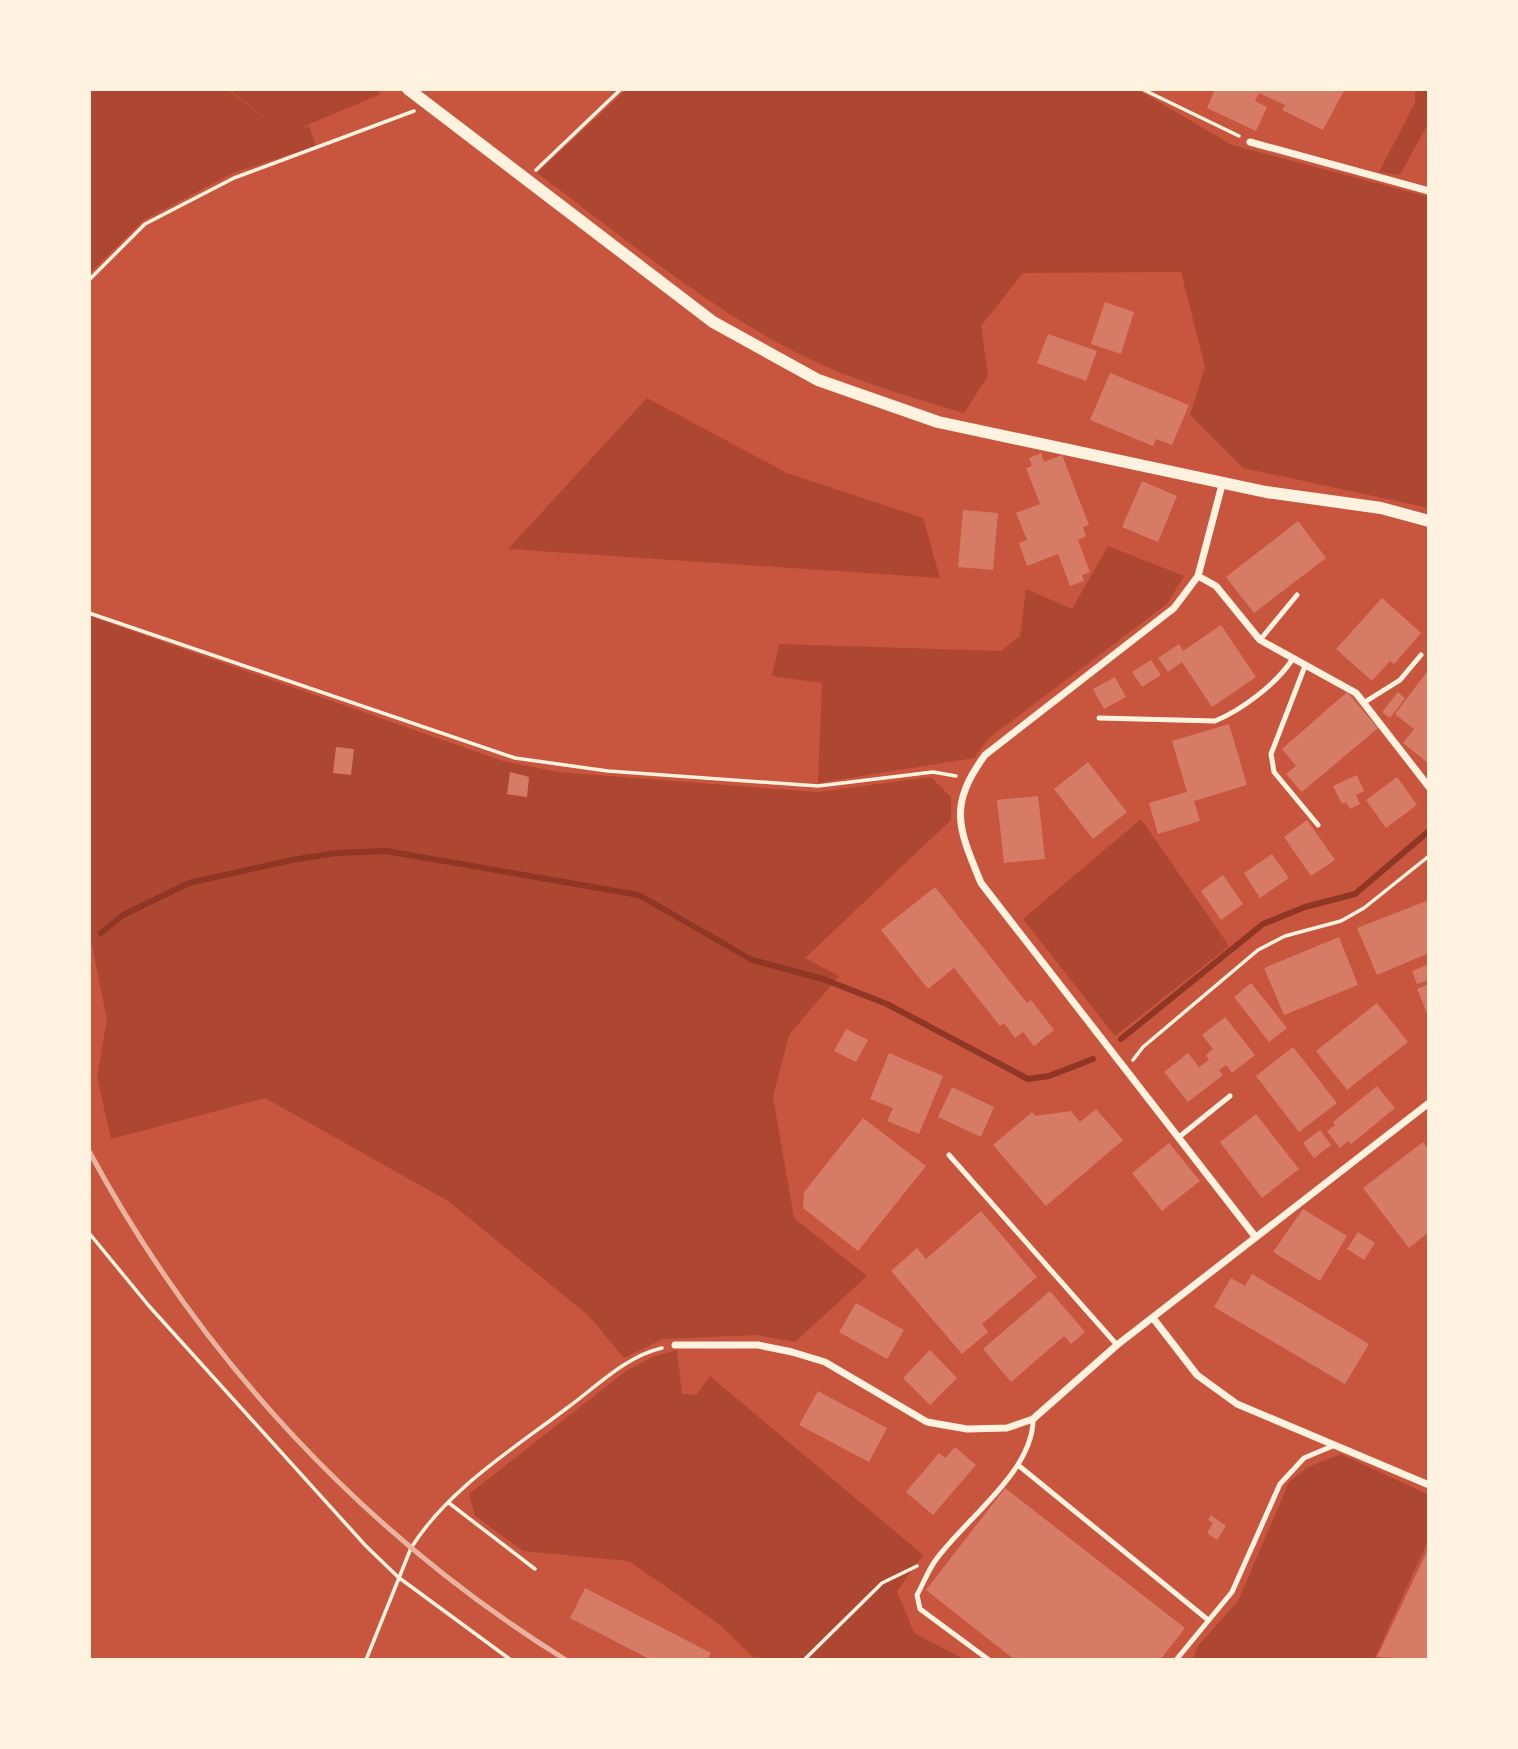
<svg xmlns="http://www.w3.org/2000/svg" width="1518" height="1749" viewBox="0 0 1518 1749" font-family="Figtree,sans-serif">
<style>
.green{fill:#ae4732}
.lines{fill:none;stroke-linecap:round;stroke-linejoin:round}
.stream{stroke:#8f3625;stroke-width:6}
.building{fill:#d67c66}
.path{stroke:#fff3e0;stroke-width:3.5}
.service{stroke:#fff3e0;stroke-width:5}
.minor{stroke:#fff3e0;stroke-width:7}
.tertiary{stroke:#fff3e0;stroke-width:12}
.rail{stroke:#e9b49f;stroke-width:5}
</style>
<rect width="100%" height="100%" fill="#c8553d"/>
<!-- green -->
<path class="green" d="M89 89H227L286 135 229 89H375L381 94 300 128 309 126 316 146 233 173 144 220 89 274Z
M627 89H1137L1232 145 1429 197V508L1243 468 1190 415 1205 367 1181 272 1023 273 981 326 988 376 964 413C908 396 852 381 799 354 705 306 622 236 537 173Z
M1415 89H1429V122L1400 175 1379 172 1415 103Z
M647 398 787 473 923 518 940 578 508 549Z
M1108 546 1184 576 1167 604 989 738 974 758 818 783 822 683 772 676 779 644 1001 651 1020 636 1026 589 1072 609Z
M89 616 503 761 558 772 817 792 931 777 951 797V820L805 958 839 976 789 1035 773 1097 794 1218 867 1276 795 1342 757 1335 663 1339 624 1358 589 1316 448 1201 265 1098 111 1139 97 1076 107 1020 89 931Z
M1141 819 1229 946 1115 1036 1023 919Z
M677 1350 682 1394 696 1395 710 1376 923 1555 897 1591 914 1633 966 1660H756L719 1624 629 1561 523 1551 475 1516 469 1494 626 1371 652 1357Z
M1341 1454 1429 1495V1538L1374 1660H1192L1198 1646 1238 1601 1289 1482 1308 1467Z"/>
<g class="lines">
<!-- stream -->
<path class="stream" d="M101 933 123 915 189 883 292 860 336 853 386 851 639 895 752 960 823 979 887 1004 1028 1079 1049 1076 1093 1059
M1121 1039 1263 924 1305 907 1355 894 1429 831"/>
</g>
<!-- building -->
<path class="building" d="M1215 89H1345L1323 130 1282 110 1285 105 1259 93 1255 101 1267 107 1256 131 1207 108Z
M1105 302 1134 312 1121 354 1091 344Z
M1048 334 1097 351 1086 381 1037 363Z
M1110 373 1189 405 1172 445 1156 439 1153 446 1090 420Z
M1041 453 1044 462 1062 455 1089 525 1083 527 1086 536 1078 540 1090 572 1082 575 1084 581 1070 586 1058 554 1027 566 1019 543 1027 540 1016 513 1040 504 1026 468 1032 466 1029 458Z
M1142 481 1177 496 1158 542 1122 527Z
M963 510 998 513 993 570 958 567Z
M1298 521 1326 558 1254 613 1226 577Z
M1382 598 1421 633 1394 664 1390 661 1372 681 1336 649Z
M1221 625 1256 677 1212 707 1182 662 1168 672 1158 658 1179 644 1183 651Z
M1151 660 1161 675 1142 687 1132 672Z
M1429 669V764L1403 743 1414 729 1395 714Z
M1115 677 1126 697 1104 709 1093 689Z
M1347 692 1378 728 1302 792 1286 774 1296 766 1282 749Z
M1398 692 1405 698 1390 718 1382 712Z
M1229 724 1247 785 1194 801 1200 821 1158 834 1149 803 1187 792 1172 741Z
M336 747 354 749 351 775 333 773Z
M1088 762 1127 812 1093 839 1054 789Z
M510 772 529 777 527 797 507 794Z
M1357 775 1364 791 1356 795 1360 804 1350 809 1346 802 1342 804 1333 786Z
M1397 777 1417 805 1386 828 1366 800Z
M1038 796 1045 859 1004 863 997 800Z
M1307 820 1335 860 1311 876 1284 837Z
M1272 854 1289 878 1260 898 1244 873Z
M1223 875 1243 904 1221 920 1201 891Z
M935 887 1027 1003 1031 1000 1054 1030 1034 1046 1023 1032 1015 1038 1004 1023 1000 1026 954 968 928 989 881 930Z
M1429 900V953L1377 975 1357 928Z
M1339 937 1358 985 1284 1015 1264 968Z
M1429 964V980L1417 984 1412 971Z
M1251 983 1287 1028 1269 1042 1234 997Z
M1429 984V1018L1417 989Z
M1377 1003 1408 1042 1347 1090 1316 1051Z
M1225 1017 1255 1055 1232 1073 1226 1065 1219 1070 1223 1075 1188 1102 1164 1072 1188 1053 1199 1067 1209 1060 1206 1055 1213 1049 1202 1035Z
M846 1029 868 1040 856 1062 834 1051Z
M1293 1047 1337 1103 1299 1132 1256 1076Z
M889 1053 943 1076 919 1134 887 1121 893 1108 870 1099Z
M1377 1086 1395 1108 1351 1144 1348 1141 1340 1148 1327 1131 1335 1125 1333 1122Z
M952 1087 994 1107 981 1137 938 1117Z
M1096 1109 1123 1140 1046 1206 993 1145 1032 1112 1035 1116 1071 1111 1080 1122Z
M1256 1114 1299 1169 1262 1198 1220 1142Z
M863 1118 926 1166 858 1251 803 1208 804 1192Z
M1320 1130 1331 1145 1314 1158 1303 1143Z
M1423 1142 1429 1150V1232L1409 1248 1363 1188Z
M1169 1143 1200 1181 1162 1211 1132 1173Z
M1303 1209 1347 1236 1320 1281 1273 1252Z
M981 1211 1037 1277 982 1324 988 1332 962 1354 891 1271 917 1248 926 1259Z
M1358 1232 1375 1243 1364 1260 1347 1249Z
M1252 1274 1369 1344 1345 1384 1214 1307 1231 1278 1245 1286Z
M1050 1291 1085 1332 1071 1344 1064 1336 1011 1382 983 1349Z
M856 1303 904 1330 887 1359 839 1332Z
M930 1350 957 1378 930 1405 903 1378Z
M818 1391 887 1428 869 1462 799 1425Z
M955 1447 976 1465 933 1515 906 1492 939 1453 945 1458Z
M1005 1488 1185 1628 1160 1660H1015L926 1590Z
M1211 1515 1226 1526 1217 1540 1207 1533 1213 1523 1208 1520Z
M1429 1547V1660L1377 1657Z
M585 1588 711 1653 707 1660H651L570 1618Z"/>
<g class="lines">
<!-- path -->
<path class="path" d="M1142 89 1239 136
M536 170 621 89
M89 280 145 224 234 178 414 111
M89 613 515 758 608 771 818 786 933 772 956 776
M1133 1060 1143 1047 1258 950 1285 936 1341 921 1364 908 1429 856
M89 1233 149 1306 365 1545 398 1577 511 1660
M449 1503 535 1569
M366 1660 411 1548C448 1489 513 1449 567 1408 596 1387 626 1356 662 1348
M804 1660 882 1583 917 1566"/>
<!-- service -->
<path class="service" d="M1260 640 1297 595
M1305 666 1271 754 1274 772 1318 825
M1365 702 1400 680 1421 655
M1099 718 1215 721C1242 710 1276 684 1292 660
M1179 1137 1230 1096
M949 1155 1117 1345
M1018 1465 1207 1619
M989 1660 920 1609 917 1595C923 1584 928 1571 935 1561 964 1520 1034 1471 1033 1419
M1176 1660 1232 1592 1280 1484 1304 1458 1335 1445"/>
<!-- minor -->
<path class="minor" d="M1250 142 1429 191
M1223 481 1198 576 1174 608 985 755C948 806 958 827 981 883L1254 1235
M1198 576 1216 586 1260 640 1356 693 1429 787
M1153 1318 1197 1375 1237 1404 1429 1485
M675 1345H758L792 1352 825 1362 927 1422 967 1429 1007 1428 1033 1419 1117 1345 1429 1103"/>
<!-- tertiary -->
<path class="tertiary" d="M408 89 713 322 818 380 938 422 1266 492 1381 508 1429 521"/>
<!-- rail -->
<path class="rail" d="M89 1151C200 1358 366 1536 566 1660"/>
</g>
<!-- border -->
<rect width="1518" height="1749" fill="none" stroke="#fff3e0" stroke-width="182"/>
</svg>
